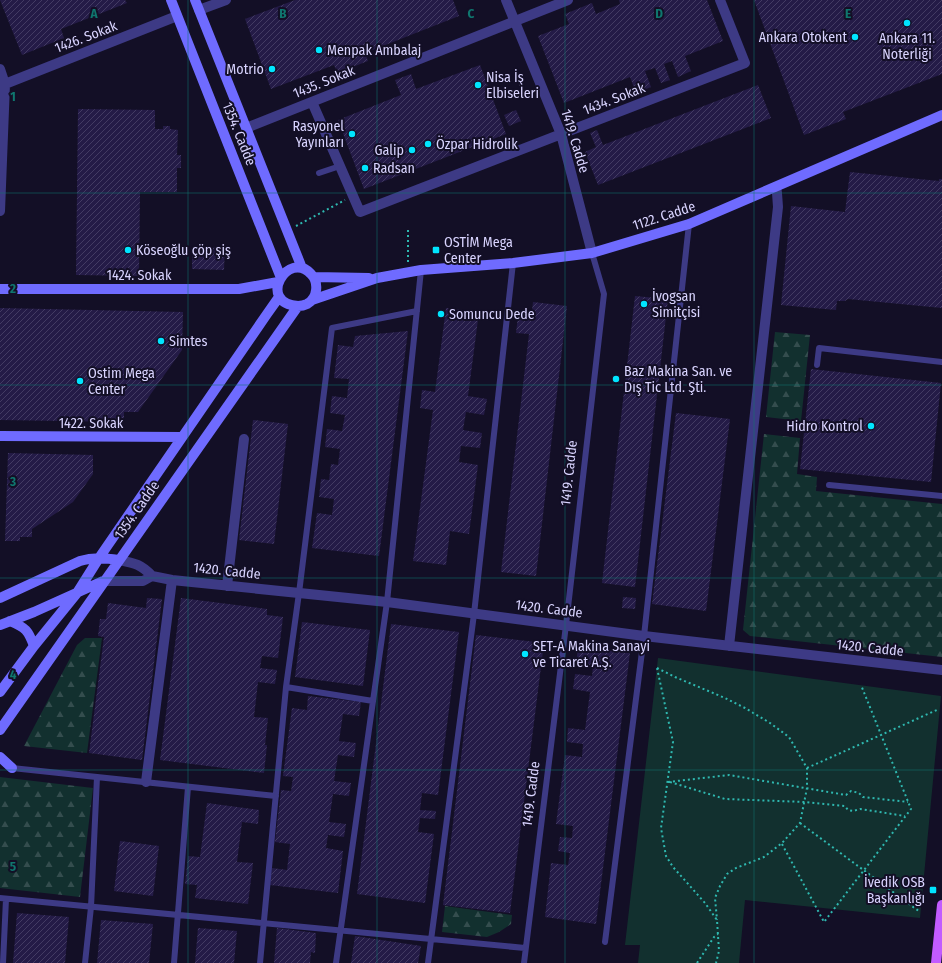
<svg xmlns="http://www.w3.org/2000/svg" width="942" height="963" viewBox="0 0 942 963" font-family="'Fira Sans Condensed',sans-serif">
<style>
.green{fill:#12302f}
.forest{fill:url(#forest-firs)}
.building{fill:url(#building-hatch)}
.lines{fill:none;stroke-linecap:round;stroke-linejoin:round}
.path{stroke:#2fb8b0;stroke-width:2;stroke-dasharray:2 3;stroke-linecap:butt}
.lane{stroke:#3d3a85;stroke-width:6}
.street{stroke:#3d3a85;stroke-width:10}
.secondary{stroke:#6f6bff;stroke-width:10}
.primary{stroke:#c25bff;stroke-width:10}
.grid{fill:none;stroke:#0f766e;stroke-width:1;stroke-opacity:0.55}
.poi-dot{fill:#00e5ff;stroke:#130f26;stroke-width:1.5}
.labels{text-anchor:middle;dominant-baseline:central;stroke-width:4;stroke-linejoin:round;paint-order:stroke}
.street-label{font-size:14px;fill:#d9d4ff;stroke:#130f26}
.poi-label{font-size:14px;fill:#d9d4ff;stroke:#130f26;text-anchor:start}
.grid-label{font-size:13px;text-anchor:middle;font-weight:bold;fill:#0f766e;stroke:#130f26;stroke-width:4;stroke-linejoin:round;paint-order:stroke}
</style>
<defs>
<pattern id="forest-firs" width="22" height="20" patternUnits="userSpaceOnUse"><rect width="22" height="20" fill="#12302f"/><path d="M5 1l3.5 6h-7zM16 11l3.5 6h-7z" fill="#344d4e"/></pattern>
<pattern id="building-hatch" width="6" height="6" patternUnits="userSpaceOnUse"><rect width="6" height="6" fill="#241b47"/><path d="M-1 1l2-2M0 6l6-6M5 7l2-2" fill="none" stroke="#433b63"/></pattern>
</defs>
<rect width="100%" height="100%" fill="#130f26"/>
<!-- green -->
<path class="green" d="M658 658 941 696 920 918 745 900 739 963H638L640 945H625Z"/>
<!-- forest -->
<path class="forest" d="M775 332 810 335 801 421 766 417Z
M764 434 800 438 797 474 817 477 816 491 942 504V657L750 636 743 630Z
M85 638H102L87 753 24 746 77 645Z
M0 777 93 788 80 897 0 888Z
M445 906 512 915 511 924 499 932 487 937 442 932Z"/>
<!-- building -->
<path class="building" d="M0 0H125L127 3 61 29 64 38 22 55Z
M295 0H453L459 16 365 53 368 61 337 73 334 65 271 89 245 19Z
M619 0H707L723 41 685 56 691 71 678 77 672 61 664 64 670 80 661 83 655 68 645 71 651 87 636 93 630 77 564 103 538 36 569 24 565 14 592 3 596 14 620 4Z
M754 0H942V74L843 112 846 119 804 135Z
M480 65 506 134 364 189 338 120 401 95 395 80 411 74 416 89Z
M758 85 771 118 598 185 585 152 596 147 590 133 597 130 603 145Z
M78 109 155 110V129H163V126H170V129L178 130 177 155H181V168H177V192H140L139 276 76 275Z
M516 110 521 121 509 126 504 115Z
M850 172 939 181V179H942V308L848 299 845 301H837L836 310 781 305 791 206 845 212Z
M192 247 225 248 224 270 192 269Z
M635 296 668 299 635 587 602 583Z
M533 302 567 306 536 576 501 572 529 334 516 333 518 316 531 318Z
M0 308 183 312 182 350 138 412H124V422L0 420Z
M446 308 479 312 468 396 487 399 484 415 466 412 463 430 482 433 480 448 461 446 459 462 478 465 469 534 450 531 446 565 413 561 433 410 420 408 422 390 435 392Z
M408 331 379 556 312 548 317 513 332 515 334 499 319 497 321 479 329 480 331 464 338 465 340 449 325 447 327 429 342 431 345 415 330 413 332 396 347 398 349 379 334 378 338 345 353 347 355 336Z
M811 369 941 383 931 482 800 469Z
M676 413 730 419 706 611 652 604Z
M253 420 288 424 274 544 239 540Z
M8 453 93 455V474L73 502 32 529V537H20V541H5Z
M623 597 636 598 635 609 622 608Z
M147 598 162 599 142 760 89 753 104 637 98 636 100 619H106L108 603 146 608Z
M181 598 267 609V615L283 617 278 658 262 656 260 668 277 670 275 684 258 682 254 717 268 718 265 745H267L264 773 160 760Z
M302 622 370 630 363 686 295 677Z
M391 624 459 632 438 795 422 793 420 810 436 811 435 819 420 818 418 832 434 834 425 903 357 894Z
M476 635 544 643 510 913 443 905Z
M578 647 630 653 596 924 545 917 551 863 568 865 570 853 558 851 560 837 572 838 573 826 556 824 565 755 582 757 583 744 567 742 568 728 585 730 590 692 573 689 575 674 592 676 593 666 576 664Z
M308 696 361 702 359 716 343 714 339 741 356 743 354 757 338 755 334 781 351 783 349 796 333 794 329 822 346 824 344 837 328 835 326 848 343 851 338 893 270 885 272 868 287 870 290 844 275 842 281 790 291 791 293 777 283 776 292 708 307 710Z
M207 803 259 810 258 824 242 822 237 862 253 863 248 904 195 898 197 885 185 884 188 856 200 857Z
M120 841 159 846 153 896 114 891Z
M17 913 69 917 65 963H13Z
M101 920 153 924 149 963H97Z
M198 928 237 931 234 963H195Z
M277 928 316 933 315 953 311 952 310 963H274Z
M355 936 421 946 418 963H351Z"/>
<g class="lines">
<!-- path -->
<path class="path" d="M296 226 345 200
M408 230V263
M657 668 675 677 725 698 745 708 770 723 789 737 807 768V788L800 823 782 843 764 857 736 868 727 874 720 886 715 898 717 920
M657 668 673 742 661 828 664 845 666 856 673 867 705 903 717 920 719 951 716 963
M807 768 939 709
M668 782 729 775 846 795 851 791 859 793 863 797 908 802
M670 782 725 799 805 802 845 806 848 810 853 811 860 809 905 816
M800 823 920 912
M782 844 824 922 911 809 861 685
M697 963 714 937 718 934"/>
<!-- lane -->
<path class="lane" d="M319 173 340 166
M817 365 819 348 942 362
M829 485 942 496
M286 687 373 701
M12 768 276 796
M0 898 525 948
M605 942 644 636 689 224
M3 963 6 899
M85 963 91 907 97 777
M174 963 188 787
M260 963 286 687 299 593 332 328 417 311
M336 963 387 602 421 270
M428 963 474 614 513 263
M524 963 566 625 604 294 592 253"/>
<!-- street -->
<path class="street" d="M506 0 561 134 592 253
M199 10 226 0
M0 69 5 84 0 211
M5 84 177 16
M312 102 360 212 745 63 720 0
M246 128 568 0
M119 560C134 563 141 564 152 576
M105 581H143L152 576 172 580 387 602 644 636 942 670
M227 586 244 439
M729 646 778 207 777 193 776 187
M146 782 172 580"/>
<!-- secondary -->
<path class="secondary" d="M171 0 281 278
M195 0 302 268
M314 277 369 278
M0 289H239L278 282
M312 300 377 278 421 270 513 263 592 253 689 224 942 115
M0 436 182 437
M0 598 80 561C93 557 105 558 119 560
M10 621C26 628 28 630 34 646
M0 625 34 612 103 581
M0 692 34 646 77 593 99 558 267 314 279 297
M0 730 298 306C301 306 305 305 307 304 318 298 319 282 311 274 288 249 256 303 298 306
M0 757 12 768"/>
<!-- primary -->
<path class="primary" d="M936 963 942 905"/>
</g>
<!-- grid -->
<path class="grid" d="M188 0V963M377 0V963M565 0V963M754 0V963M0 193H942M0 385H942M0 578H942M0 770H942"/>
<!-- markers -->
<g class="poi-dot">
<circle cx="907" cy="23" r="4"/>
<circle cx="855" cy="37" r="4"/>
<circle cx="319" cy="50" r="4"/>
<circle cx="272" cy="69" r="4"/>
<circle cx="478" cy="85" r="4"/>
<circle cx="352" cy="134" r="4"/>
<circle cx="428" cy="144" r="4"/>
<circle cx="412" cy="150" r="4"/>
<circle cx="365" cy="168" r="4"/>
<circle cx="128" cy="250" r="4"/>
<rect x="432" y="246" width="8" height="8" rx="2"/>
<circle cx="644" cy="304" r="4"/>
<circle cx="441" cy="314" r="4"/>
<circle cx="161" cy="341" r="4"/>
<circle cx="616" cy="379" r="4"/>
<circle cx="80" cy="381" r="4"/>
<circle cx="871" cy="426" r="4"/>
<circle cx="525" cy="654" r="4"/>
<rect x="929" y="886" width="8" height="8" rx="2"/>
</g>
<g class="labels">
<!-- street labels -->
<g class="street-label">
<text transform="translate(86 37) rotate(-21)">1426. Sokak</text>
<text transform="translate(324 82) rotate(-22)">1435. Sokak</text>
<text transform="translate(614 99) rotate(-21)">1434. Sokak</text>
<text transform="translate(239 134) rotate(68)">1354. Cadde</text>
<text transform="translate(575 141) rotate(73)">1419. Cadde</text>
<text transform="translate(664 216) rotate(-18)">1122. Cadde</text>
<text x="139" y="275">1424. Sokak</text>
<text x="91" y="423">1422. Sokak</text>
<text transform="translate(569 473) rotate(-84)">1419. Cadde</text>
<text transform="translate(137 510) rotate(-55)">1354. Cadde</text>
<text transform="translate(227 571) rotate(6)">1420. Cadde</text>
<text transform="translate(549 609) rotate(7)">1420. Cadde</text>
<text transform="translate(870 648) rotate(6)">1420. Cadde</text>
<text transform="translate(531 794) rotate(-83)">1419. Cadde</text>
</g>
<!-- poi labels -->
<g class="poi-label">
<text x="847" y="37" text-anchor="end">Ankara Otokent</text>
<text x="907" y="38" text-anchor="middle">Ankara 11.<tspan x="907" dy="16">Noterliği</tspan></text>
<text x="327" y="50">Menpak Ambalaj</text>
<text x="264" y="69" text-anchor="end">Motrio</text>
<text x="486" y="77">Nisa İş<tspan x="486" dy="16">Elbiseleri</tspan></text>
<text x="344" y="126" text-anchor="end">Rasyonel<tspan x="344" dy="16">Yayınları</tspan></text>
<text x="436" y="144">Özpar Hidrolik</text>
<text x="404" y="150" text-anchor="end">Galip</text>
<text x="373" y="168">Radsan</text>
<text x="444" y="242">OSTİM Mega<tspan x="444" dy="16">Center</tspan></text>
<text x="136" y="250">Köseoğlu çöp şiş</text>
<text x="652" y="296">İvogsan<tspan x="652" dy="16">Simitçisi</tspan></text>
<text x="449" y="314">Somuncu Dede</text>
<text x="169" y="341">Simtes</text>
<text x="624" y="371">Baz Makina San. ve<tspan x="624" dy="16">Dış Tic Ltd. Şti.</tspan></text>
<text x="88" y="373">Ostim Mega<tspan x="88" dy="16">Center</tspan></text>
<text x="863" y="426" text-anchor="end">Hidro Kontrol</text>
<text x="533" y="646">SET-A Makina Sanayi<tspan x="533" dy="16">ve Ticaret A.Ş.</tspan></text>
<text x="925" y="882" text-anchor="end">İvedik OSB<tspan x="925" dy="16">Başkanlığı</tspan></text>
</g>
</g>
<g class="grid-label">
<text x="94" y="18">A</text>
<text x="283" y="18">B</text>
<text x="471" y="18">C</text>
<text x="659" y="18">D</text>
<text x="848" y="18">E</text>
<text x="13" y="101">1</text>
<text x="13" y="293">2</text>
<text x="13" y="486">3</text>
<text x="13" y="679">4</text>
<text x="13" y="871">5</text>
</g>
</svg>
